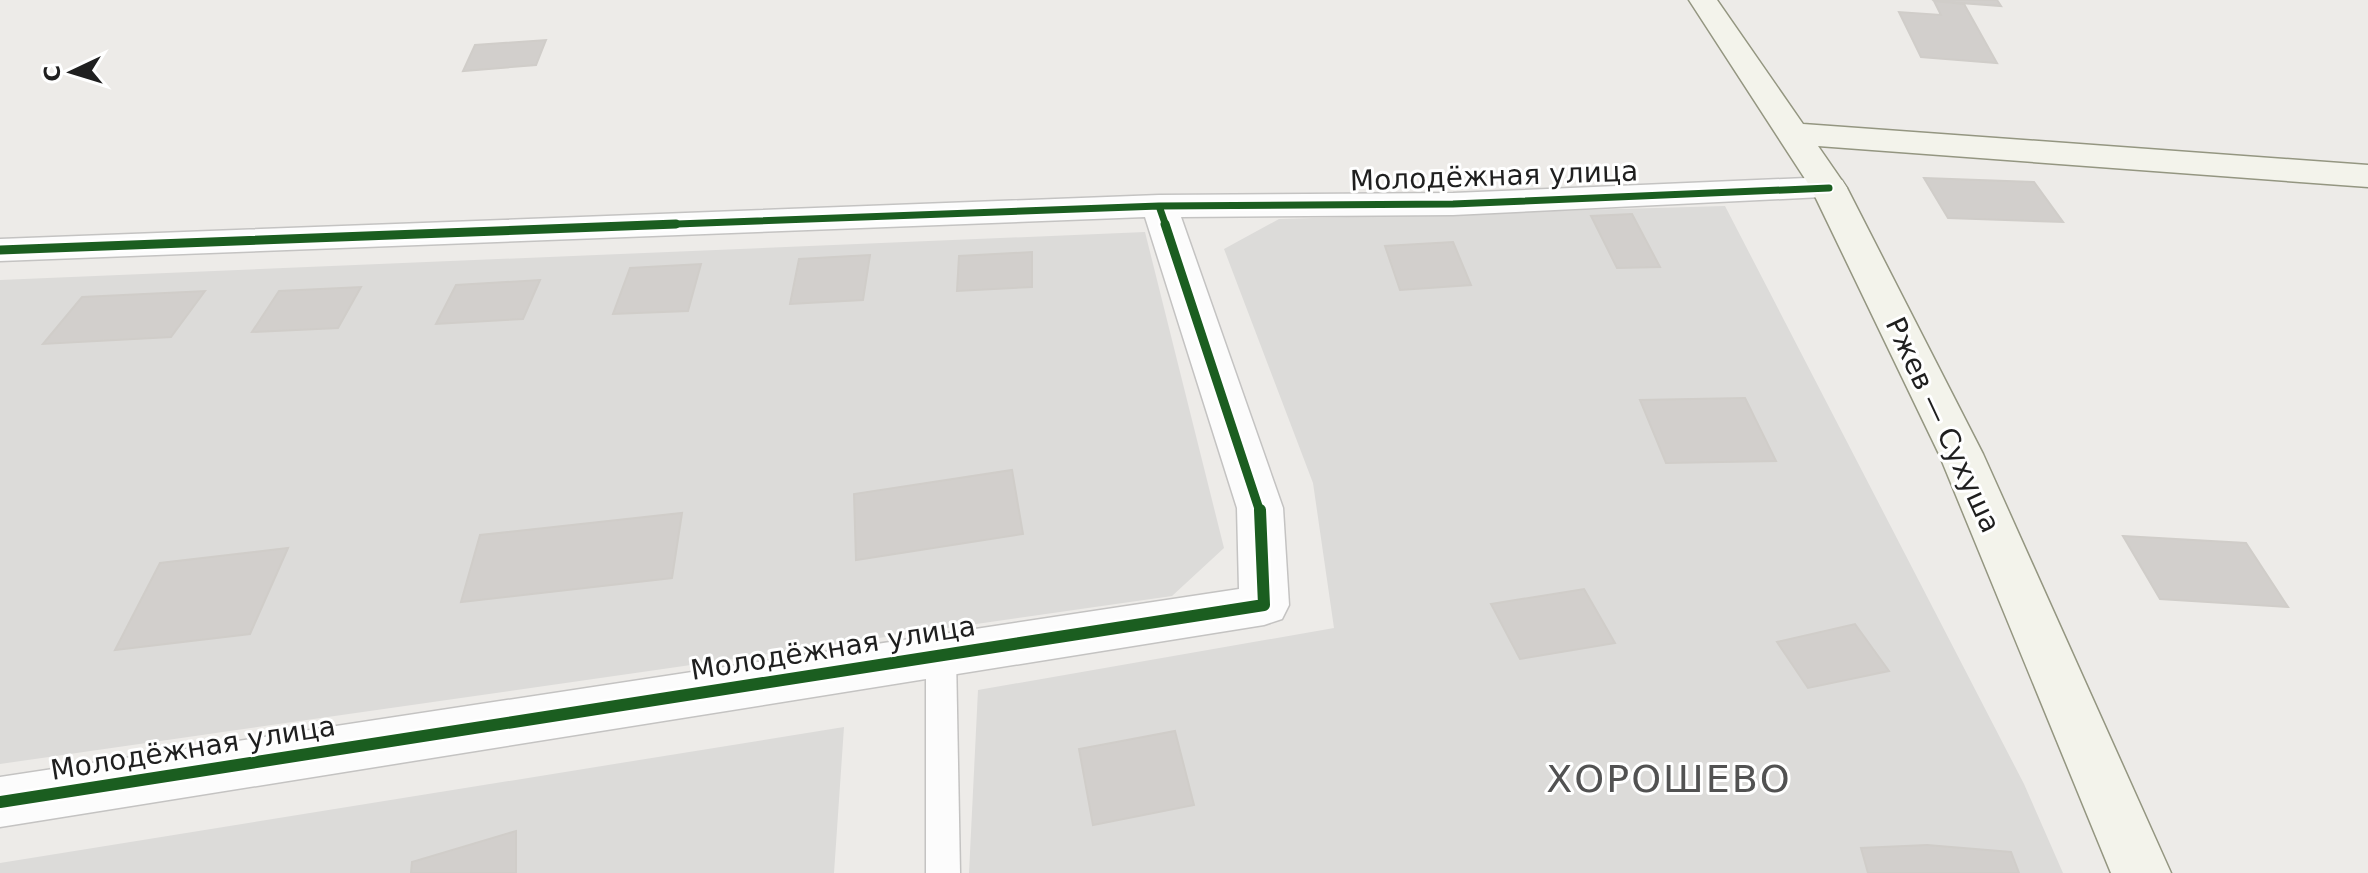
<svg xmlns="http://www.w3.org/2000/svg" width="2368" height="873" viewBox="0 0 2368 873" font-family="'DejaVu Sans',sans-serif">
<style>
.residential{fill:#dcdbd9}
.building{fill:#d2cfcc;stroke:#d0cdc9;stroke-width:2}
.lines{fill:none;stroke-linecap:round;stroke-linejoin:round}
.lane-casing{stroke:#c4c3c2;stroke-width:3}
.street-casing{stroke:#c4c3c2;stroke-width:3}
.secondary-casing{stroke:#949681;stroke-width:3}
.lane{fill:#fcfcfc;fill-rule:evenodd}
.street{fill:#fcfcfc;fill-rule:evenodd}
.secondary{fill:#f3f3eb;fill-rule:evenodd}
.cycleway-far2-casing{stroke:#fff;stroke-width:11}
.cycleway-far1-casing{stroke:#fff;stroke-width:14}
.cycleway-casing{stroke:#fff;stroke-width:17}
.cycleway-far2{stroke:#1b5e20;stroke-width:7}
.cycleway-far1{stroke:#1b5e20;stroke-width:9}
.cycleway{stroke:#1b5e20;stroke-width:12}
.labels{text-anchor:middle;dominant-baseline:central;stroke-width:6;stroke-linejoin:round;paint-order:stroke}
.street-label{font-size:28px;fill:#1f1f1f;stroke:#fff}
.near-quarter-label{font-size:38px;letter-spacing:2px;fill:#525252;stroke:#fff}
</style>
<rect width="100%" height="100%" fill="#edebe8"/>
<!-- residential -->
<path class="residential" d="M1725 206 2024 784 2063 873H969L978 690 1334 628 1313 483 1224 249 1279 219Z
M1145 232 1224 548 1172 596 0 764V280Z
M844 727 834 873H0V863Z"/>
<!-- building -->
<path class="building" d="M1933 0H1997L2001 6 1934 1Z
M1934 1 1964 4 1997 63 1921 57 1899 12 1941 15Z
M546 40 536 65 463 71 475 45Z
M1924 178 2034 182 2063 222 1948 218Z
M1632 214 1660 267 1617 268 1591 216Z
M1453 242 1471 285 1400 290 1385 246Z
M1032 252V287L957 291 959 256Z
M870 255 863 300 790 304 799 259Z
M701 264 688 311 613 314 630 268Z
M540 280 523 319 436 324 456 285Z
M361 287 338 328 252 332 279 291Z
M205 291 171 337 43 344 82 297Z
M1745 398 1776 461 1666 463 1640 400Z
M1012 470 1023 534 856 560 854 494Z
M682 513 672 578 461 602 480 535Z
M2123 536 2246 543 2288 607 2160 599Z
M288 548 250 634 115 650 160 563Z
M1584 589 1615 643 1520 659 1491 604Z
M1855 624 1889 671 1808 688 1777 642Z
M1175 731 1194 805 1093 825 1079 749Z
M516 831V873H411L412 862Z
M1927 845 2011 852 2019 873H1868L1861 848Z"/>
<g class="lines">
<defs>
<path id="lane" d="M941 643 952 646 956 655 960 873H926V655L930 646Z"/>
<path id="street" d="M1829 177 1842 180 1847 188 1842 196 1453 215 1181 217 1283 508 1289 605 1282 619 1264 625 0 827V777L1239 589 1237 508 1145 217 0 261V239L1159 195 1453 193Z"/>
<path id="secondary" d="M1689 0H1717L1803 124 2368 165V187L1818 146 1847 188 1983 454 2171 873H2111L1939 454 1811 188Z"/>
</defs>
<!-- lane casing -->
<use href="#lane" class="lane-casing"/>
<!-- street casing -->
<use href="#street" class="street-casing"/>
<!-- secondary casing -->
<use href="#secondary" class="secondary-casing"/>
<!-- lane -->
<use href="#lane" class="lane"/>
<!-- street -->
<use href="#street" class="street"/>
<!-- secondary -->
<use href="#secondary" class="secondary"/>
<defs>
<path id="cycleway-far2" d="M1159 206 1166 226
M623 226 1159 206 1453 204 1829 188"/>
<path id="cycleway-far1" d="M1165 224 1260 512
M0 250 676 224"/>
<path id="cycleway" d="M0 802 1264 605 1260 510"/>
</defs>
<!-- cycleway-far2 casing -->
<use href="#cycleway-far2" class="cycleway-far2-casing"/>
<!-- cycleway-far1 casing -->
<use href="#cycleway-far1" class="cycleway-far1-casing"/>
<!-- cycleway casing -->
<use href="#cycleway" class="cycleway-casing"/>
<!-- cycleway-far2 -->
<use href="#cycleway-far2" class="cycleway-far2"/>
<!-- cycleway-far1 -->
<use href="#cycleway-far1" class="cycleway-far1"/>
<!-- cycleway -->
<use href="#cycleway" class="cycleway"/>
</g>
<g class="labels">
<!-- street labels -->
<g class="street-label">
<text transform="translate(1494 176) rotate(-2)">Молодёжная улица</text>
<text transform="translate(1943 425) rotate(65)">Ржев — Сухуша</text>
<text transform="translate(833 648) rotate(-9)">Молодёжная улица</text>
<text transform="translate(193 748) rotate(-9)">Молодёжная улица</text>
</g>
<!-- near-quarter labels -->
<g class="near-quarter-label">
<text x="1669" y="779">ХОРОШЕВО</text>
</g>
</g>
<!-- north arrow -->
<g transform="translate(72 72) rotate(266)" stroke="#ffffff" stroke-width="6" paint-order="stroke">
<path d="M0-6L14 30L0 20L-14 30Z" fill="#1f1f1f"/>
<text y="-12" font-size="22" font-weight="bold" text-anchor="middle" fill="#1f1f1f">С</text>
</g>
</svg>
